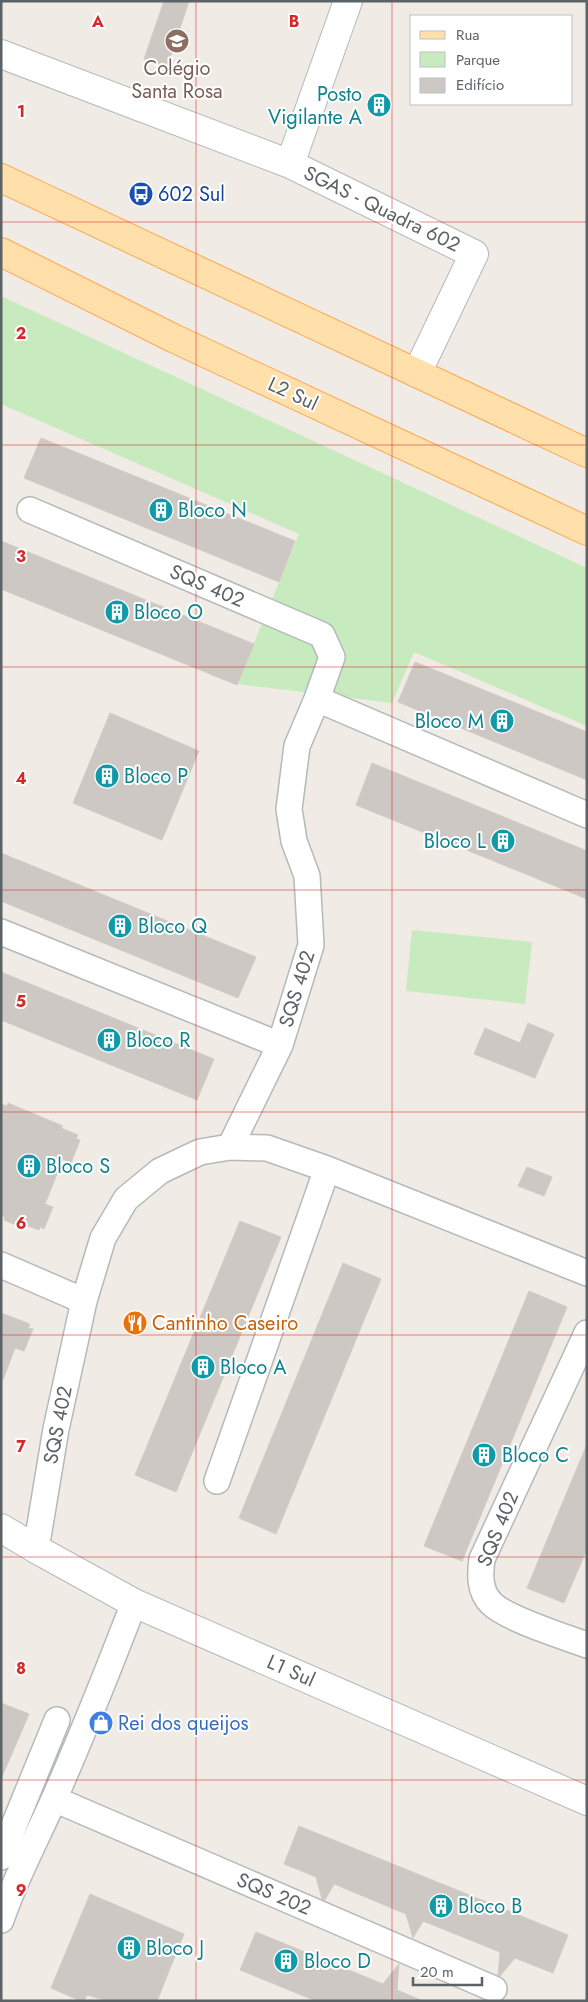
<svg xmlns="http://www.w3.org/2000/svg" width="588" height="2002" viewBox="0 0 588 2002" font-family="Jost,sans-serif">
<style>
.green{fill:#c7eabe}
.building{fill:#cdc8c3;stroke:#d5cbc2}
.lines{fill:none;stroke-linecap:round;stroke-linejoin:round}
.street-casing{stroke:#b5b9bc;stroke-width:28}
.secondary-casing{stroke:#b3b9bd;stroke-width:30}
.primary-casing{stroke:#ffa74e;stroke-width:30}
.street{stroke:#fff;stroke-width:25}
.secondary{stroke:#fff;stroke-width:28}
.primary{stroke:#ffdfaa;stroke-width:28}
.grid{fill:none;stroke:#d62828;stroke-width:1;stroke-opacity:0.55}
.labels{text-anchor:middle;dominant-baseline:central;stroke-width:4;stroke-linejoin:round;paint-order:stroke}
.education-label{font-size:20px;fill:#785e54;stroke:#fff}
.culture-label{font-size:20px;fill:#0d838f;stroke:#fff;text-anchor:start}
.transit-label{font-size:20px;fill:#164399;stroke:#fff;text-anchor:start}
.street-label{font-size:20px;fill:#5c6366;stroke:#fff}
.food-label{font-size:20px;fill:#c56008;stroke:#fff;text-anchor:start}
.shop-label{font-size:20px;fill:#366cbe;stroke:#fff;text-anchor:start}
.grid-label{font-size:16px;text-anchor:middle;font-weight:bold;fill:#d62828;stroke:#fff;stroke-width:4;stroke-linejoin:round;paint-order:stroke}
</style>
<rect width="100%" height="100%" fill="#f0ebe4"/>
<!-- green -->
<path class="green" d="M1 296 587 568V726L414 652 392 703 237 684 299 534 1 404Z
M412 930 532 942 525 1004 406 991Z"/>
<!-- building -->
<path class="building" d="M164 1H189L167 67 144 59Z
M41 438 295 541 279 582 24 478Z
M1 541 254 644 237 685 1 589Z
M415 662 587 732V780L398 702Z
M110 713 199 751 162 840 73 803Z
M372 763 587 851V899L356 805Z
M1 853 256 957 238 998 1 901Z
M1 972 214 1059 197 1100 1 1020Z
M528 1023 554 1034 535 1078 474 1054 485 1028 520 1043Z
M8 1103 63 1126 61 1128 78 1135 76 1139 80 1140 71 1163 63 1159 45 1204 53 1207 44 1229 40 1227 39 1230 23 1224 21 1227 4 1220 5 1217 1 1215V1104L7 1106Z
M527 1167 552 1177 544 1196 518 1186Z
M240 1221 281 1237 176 1492 135 1475Z
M343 1263 381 1279 276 1534 239 1518Z
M529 1291 567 1307 462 1561 424 1546Z
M1 1313 30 1324 28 1328 33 1329 24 1351 15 1348 3 1380 1 1379Z
M587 1444V1549L564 1603 527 1588Z
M1 1703 29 1714 1 1779Z
M299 1826 568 1935 553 1973 515 1958 500 1976 498 1975 500 1952 423 1921 413 1938 406 1914 334 1884 325 1900 322 1899 316 1877 284 1864Z
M90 1894 184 1934 157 2001H109L87 1995 84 2001H81L51 1988Z
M256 1932 383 1984 399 1964 397 1990 423 2001H316L240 1970Z"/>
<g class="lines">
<defs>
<path id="street" d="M30 510 322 635 332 657 317 699 297 746 289 809 294 841 307 876 311 945 280 1045 230 1147
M317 699 587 815
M1 932 280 1045
M1 1265 84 1301
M587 1333 482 1559C480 1574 479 1591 491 1603 505 1618 565 1637 587 1645
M217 1481 327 1169
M36 1549 56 1429 84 1301 103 1238 126 1199 160 1171 200 1152 230 1147 267 1148 327 1169 587 1273
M54 1799 494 1989
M1 1857 57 1720
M1 1920C15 1878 37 1838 55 1797 83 1733 109 1668 134 1603"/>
<path id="secondary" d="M1 54 290 164 474 254 417 373
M290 164 348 1
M1 1528 36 1549 134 1603 587 1801"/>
<path id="primary" d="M1 178 587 453
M1 252 173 338 587 531"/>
</defs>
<!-- street casing -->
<use href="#street" class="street-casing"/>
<!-- secondary casing -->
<use href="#secondary" class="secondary-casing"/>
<!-- primary casing -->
<use href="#primary" class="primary-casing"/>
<!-- street -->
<use href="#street" class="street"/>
<!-- secondary -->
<use href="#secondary" class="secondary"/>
<!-- primary -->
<use href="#primary" class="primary"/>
</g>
<!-- grid -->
<path class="grid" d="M196 1V2001M392 1V2001M1 222H587M1 445H587M1 667H587M1 890H587M1 1112H587M1 1335H587M1 1557H587M1 1780H587"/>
<!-- icons -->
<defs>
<symbol id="school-disc" viewBox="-11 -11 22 22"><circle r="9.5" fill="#8d6e63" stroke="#fff"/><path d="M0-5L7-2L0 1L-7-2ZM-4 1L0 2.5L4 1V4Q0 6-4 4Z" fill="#fff"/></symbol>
<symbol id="building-disc" viewBox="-11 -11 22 22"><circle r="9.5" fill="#0f9aa8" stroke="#fff"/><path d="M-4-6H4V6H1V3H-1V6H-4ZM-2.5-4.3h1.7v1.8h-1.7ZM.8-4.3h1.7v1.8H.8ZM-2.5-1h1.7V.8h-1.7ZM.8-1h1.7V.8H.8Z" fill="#fff"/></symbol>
<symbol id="bus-disc" viewBox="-11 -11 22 22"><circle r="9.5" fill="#1a4fb4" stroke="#fff"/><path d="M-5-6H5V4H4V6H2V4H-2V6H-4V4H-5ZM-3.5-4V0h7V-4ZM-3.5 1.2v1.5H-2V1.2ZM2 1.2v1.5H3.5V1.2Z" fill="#fff"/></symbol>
<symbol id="restaurant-disc" viewBox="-11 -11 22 22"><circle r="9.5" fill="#e8710a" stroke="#fff"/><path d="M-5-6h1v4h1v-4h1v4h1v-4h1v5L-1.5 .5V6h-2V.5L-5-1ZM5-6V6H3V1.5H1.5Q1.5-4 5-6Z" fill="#fff"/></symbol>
<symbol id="shop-disc" viewBox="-11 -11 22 22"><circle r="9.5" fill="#3f7fe0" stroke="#fff"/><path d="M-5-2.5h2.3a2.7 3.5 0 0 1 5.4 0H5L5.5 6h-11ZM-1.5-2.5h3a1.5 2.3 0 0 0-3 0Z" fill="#fff"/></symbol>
</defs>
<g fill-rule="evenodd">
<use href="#school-disc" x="163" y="27" width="28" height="28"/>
<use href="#building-disc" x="365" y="91" width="28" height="28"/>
<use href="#bus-disc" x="127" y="180" width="28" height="28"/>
<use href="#building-disc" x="147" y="496" width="28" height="28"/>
<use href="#building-disc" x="103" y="598" width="28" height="28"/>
<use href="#building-disc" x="488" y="707" width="28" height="28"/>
<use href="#building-disc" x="93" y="762" width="28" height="28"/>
<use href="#building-disc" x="489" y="827" width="28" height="28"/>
<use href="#building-disc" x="106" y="912" width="28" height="28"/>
<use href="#building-disc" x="95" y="1026" width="28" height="28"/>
<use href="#building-disc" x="15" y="1152" width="28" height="28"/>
<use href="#restaurant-disc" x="121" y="1309" width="28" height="28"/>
<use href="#building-disc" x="189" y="1353" width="28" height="28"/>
<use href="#building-disc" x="470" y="1441" width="28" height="28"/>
<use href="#shop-disc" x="87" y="1709" width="28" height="28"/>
<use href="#building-disc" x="427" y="1892" width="28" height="28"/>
<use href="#building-disc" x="115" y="1934" width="28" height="28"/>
<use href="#building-disc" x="272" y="1947" width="28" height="28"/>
</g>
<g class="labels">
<!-- education labels -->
<g class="education-label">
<text x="177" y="68">Colégio<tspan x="177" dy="23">Santa Rosa</tspan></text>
</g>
<!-- culture labels -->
<g class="culture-label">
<text x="362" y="94" text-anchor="end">Posto<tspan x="362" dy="23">Vigilante A</tspan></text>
<text x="178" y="510">Bloco N</text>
<text x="134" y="612">Bloco O</text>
<text x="484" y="721" text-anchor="end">Bloco M</text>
<text x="124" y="776">Bloco P</text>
<text x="486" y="841" text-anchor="end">Bloco L</text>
<text x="138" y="926">Bloco Q</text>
<text x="126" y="1040">Bloco R</text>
<text x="46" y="1166">Bloco S</text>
<text x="220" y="1367">Bloco A</text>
<text x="502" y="1455">Bloco C</text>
<text x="458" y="1906">Bloco B</text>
<text x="146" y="1948">Bloco J</text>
<text x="304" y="1961">Bloco D</text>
</g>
<!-- transit labels -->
<g class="transit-label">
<text x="158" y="194">602 Sul</text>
</g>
<!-- street labels -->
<g class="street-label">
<text transform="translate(382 209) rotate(26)">SGAS - Quadra 602</text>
<text transform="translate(293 394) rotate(25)">L2 Sul</text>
<text transform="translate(207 586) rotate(23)">SQS 402</text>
<text transform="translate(297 989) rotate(-73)">SQS 402</text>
<text transform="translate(58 1425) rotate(-79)">SQS 402</text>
<text transform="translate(498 1529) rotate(-68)">SQS 402</text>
<text transform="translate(291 1671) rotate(24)">L1 Sul</text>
<text transform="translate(274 1894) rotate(23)">SQS 202</text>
</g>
<!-- food labels -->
<g class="food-label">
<text x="152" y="1323">Cantinho Caseiro</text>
</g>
<!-- shop labels -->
<g class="shop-label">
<text x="118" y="1723">Rei dos queijos</text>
</g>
</g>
<g class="grid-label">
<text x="98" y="27">A</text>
<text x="294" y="27">B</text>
<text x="21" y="117">1</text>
<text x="21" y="339">2</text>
<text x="21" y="562">3</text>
<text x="21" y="784">4</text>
<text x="21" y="1007">5</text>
<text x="21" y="1229">6</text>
<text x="21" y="1452">7</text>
<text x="21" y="1674">8</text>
<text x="21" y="1896">9</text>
</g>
<!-- border -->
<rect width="588" height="2002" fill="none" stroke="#5c6366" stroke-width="5"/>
<!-- legend -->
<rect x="410" y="15" width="162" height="90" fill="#ffffff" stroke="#bec1c2"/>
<rect x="420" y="31" width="25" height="8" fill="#ffdfaa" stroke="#bec1c2"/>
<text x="456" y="40" font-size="15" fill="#5c6366">Rua</text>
<rect x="420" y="52" width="25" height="15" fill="#c7eabe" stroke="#bec1c2"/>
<text x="456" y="65" font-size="15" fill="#5c6366">Parque</text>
<rect x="420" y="78" width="25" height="15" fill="#cdc8c3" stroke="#bec1c2"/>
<text x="456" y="90" font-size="15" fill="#5c6366">Edifício</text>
<!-- scale -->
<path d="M413 1977v8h69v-8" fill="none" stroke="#5c6366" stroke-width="2.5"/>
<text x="420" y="1977" font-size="15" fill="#5c6366" stroke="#ffffff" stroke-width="4" paint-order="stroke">20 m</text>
</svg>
